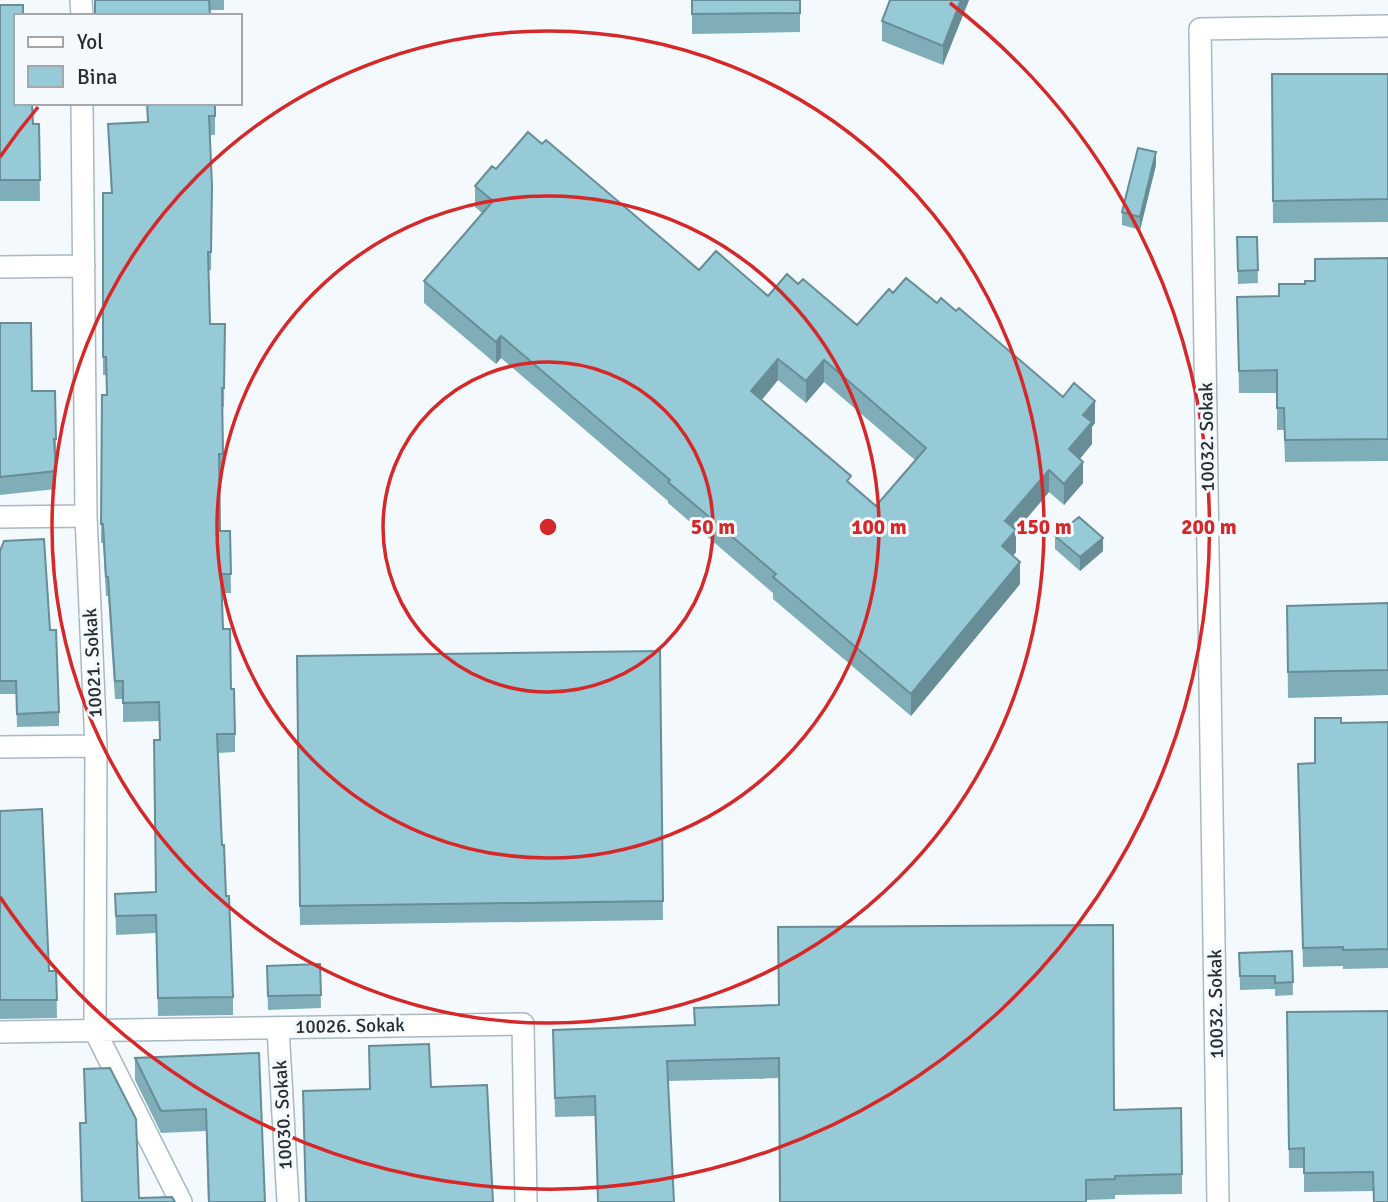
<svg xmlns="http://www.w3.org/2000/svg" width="1388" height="1202" viewBox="0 0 1388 1202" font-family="Signika,sans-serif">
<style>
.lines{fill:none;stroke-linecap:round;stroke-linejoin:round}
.minor-casing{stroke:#a8b8c1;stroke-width:24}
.minor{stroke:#fff;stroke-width:21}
.wall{fill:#80aeb8;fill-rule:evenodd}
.shaded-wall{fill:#688d96}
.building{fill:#95cad6;stroke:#688d96;stroke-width:2;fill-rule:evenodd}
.ring{fill:none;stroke:#d62828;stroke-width:3.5}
.labels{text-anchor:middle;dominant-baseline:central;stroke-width:6;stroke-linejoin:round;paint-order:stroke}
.street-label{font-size:19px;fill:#262c30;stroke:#f3f9fd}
.centre{fill:#d62828;stroke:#f3f9fd;stroke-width:3.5}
.ring-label{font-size:21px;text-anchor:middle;font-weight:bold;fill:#d62828;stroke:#f3f9fd;stroke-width:6;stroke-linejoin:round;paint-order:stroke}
</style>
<rect width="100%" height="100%" fill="#f3f9fd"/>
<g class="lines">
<defs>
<path id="minor" d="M81 0 82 16
M82 103 86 516 96 746 95 1031 181 1202
M0 267 84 266
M0 517 86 516
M0 747 96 746
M278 1028 288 1202
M0 1032 523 1024 526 1202
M1218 1202 1200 29 1388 26"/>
</defs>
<!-- minor casing -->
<use href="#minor" class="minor-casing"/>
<!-- minor -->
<use href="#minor" class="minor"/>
</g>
<!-- wall -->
<path class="wall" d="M94 0H224V10H209Z
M692 0H800V32L692 34Z
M969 0 943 65 882 41V21Z
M0 5 16 16 33 124H39L40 201H0Z
M1272 74H1388V222L1273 223Z
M215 103V135H210L212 205 211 270H208L210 324H225L224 407H222L223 472H220V531H230L231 593H222L223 629 231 689 235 734V752L218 753 222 845 233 997V1015L158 1016 156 933 116 935 115 894 156 892 159 740V721L123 722V699H115L108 596H106L103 543H101L102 395H106V375H103V193H111L108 124 147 122Z
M1156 165 1140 230 1122 225V212Z
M496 169 699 270 768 296 798 284 857 325 893 293 937 303 1063 397 1095 423 1092 427V444L1080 459 1083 483 1064 505 1049 492 1016 531V552L1013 556 1020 584 911 716 773 599V593L668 503V501L501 358 496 364 424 303V281L482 213 475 207V186ZM778 380 806 403 824 382 915 460 876 506 851 484 762 400Z
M1237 237H1257L1258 283 1238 284Z
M1388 258V461L1285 462 1284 430H1277V393H1239L1237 297 1279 296 1305 284Z
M0 323 56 439V457H55L56 489 0 495Z
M1055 536 1103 551 1080 571 1055 549Z
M0 551 50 630 59 712V726L17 727 16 694H0Z
M1388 603V695L1288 698 1287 606Z
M660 651 663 920 300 925 297 656Z
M1388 722V968L1343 969V966L1303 967 1298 783 1315 763Z
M0 811 49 971H56L57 1018 0 1019Z
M1292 951 1293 995 1275 996V989L1240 990 1239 953Z
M320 964 321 1008 268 1010 267 966Z
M1388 1011 1373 1191 1304 1192V1168H1289L1287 1012Z
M694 1025 1114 1110 1182 1174V1194L1115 1195V1199L1086 1200 779 1078 668 1081 598 1190 595 1116 555 1117 553 1030Z
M369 1046 431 1087 493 1202H306L303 1091 370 1089Z
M259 1053 265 1202H208L206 1131 161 1133 135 1080V1058Z
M84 1069 139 1198 175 1202H82L80 1123H85Z"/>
<!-- shaded-wall -->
<path class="shaded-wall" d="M961 0H969L943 65V46Z
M1156 152V165L1140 230V217Z
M501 336V358L496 364V342Z
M778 359V380L751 412V391Z
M824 360V382L806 403V381Z
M1095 401V423L1092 427V444L1069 471V449L1083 415Z
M1083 462V483L1064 505V484Z
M1049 470V492L1016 531V552L1002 568V546L1005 521Z
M1103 538V551L1080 571V557Z
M1020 562V584L911 716V694Z"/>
<!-- building -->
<path class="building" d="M95 0H209L210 16H95Z
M692 0H800V13L692 14Z
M890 0H961L943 46 882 21Z
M0 5H23V16H16V103H32L33 124H39L40 180H0Z
M1272 74H1388V199L1273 201Z
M147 103H215V116H209L212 186 211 252H208L210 324H225L224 388H222L223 454H219L220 531H230L231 574H221L223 629H230L231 689H234L235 734H217L222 845H224L226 896H229L233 997 158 998 156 915 116 916 115 894 156 892 154 740H160L159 702 123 703V681H115L108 577H106L103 524H101L102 395H107L106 357H103V193H112L108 124 148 122Z
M528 132 542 144 546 140 699 270 716 251 768 296 787 274 798 284 803 279 857 325 889 289 893 293 906 278 937 303 941 298 956 311 959 308 1063 397 1074 383 1095 401 1083 415 1092 422 1069 449 1083 462 1064 484 1049 470 1005 521 1016 530 1002 546 1020 562 911 694 773 577 776 574 668 482 670 480 501 336 496 342 424 281 493 201 475 186 492 166 496 169ZM778 359 806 381 824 360 926 448 876 506 847 481 851 476 751 391Z
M1138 148 1156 152 1140 217 1122 212Z
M1237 237H1257L1258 270 1238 271Z
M1388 258V439L1285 440 1284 408H1277V370L1239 371 1237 297 1279 296V284H1305V281H1315V259Z
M0 323H31L32 391H55L56 439H54L56 471 0 477Z
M1079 517 1103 538 1080 557 1055 536Z
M44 539 50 630H56L59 712 17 714 16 681H0V551L4 541Z
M1388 603V670L1288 672 1287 606Z
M660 651 663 901 300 906 297 656Z
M1315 718H1341V723L1388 722V949L1343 950V947L1303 948 1298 764 1315 763Z
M42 809 49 971H56L57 1000H0V811Z
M1113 925 1114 1110 1181 1108 1182 1174 1115 1176V1179L1086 1180V1202H780L779 1058 667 1061 674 1202H598L595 1096 555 1098 553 1030 695 1025 694 1008 779 1005 778 927Z
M1292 951 1293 982 1275 983V976H1240L1239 953Z
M320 964 321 995 268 996 267 966Z
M1388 1011V1202H1374L1373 1172 1304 1173V1148L1289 1149 1287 1012Z
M429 1044 431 1087 487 1085 493 1202H306L303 1091 370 1089 369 1046Z
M259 1053 265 1202H209L206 1109 161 1111 135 1058Z
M110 1068 136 1119 139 1198 172 1197 175 1202H82L80 1123H86L84 1069Z"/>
<!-- distance rings -->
<g class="ring">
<circle cx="548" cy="527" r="165"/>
<circle cx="548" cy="527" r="331"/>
<circle cx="548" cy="527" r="496"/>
<path d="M0 157A661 661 0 0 1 38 107M950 3A661 661 0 1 1 0 897"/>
</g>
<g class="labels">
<!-- street labels -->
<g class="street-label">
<text transform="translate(1207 437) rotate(-91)">10032. Sokak</text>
<text transform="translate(93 663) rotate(-93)">10021. Sokak</text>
<text transform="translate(1216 1004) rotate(-91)">10032. Sokak</text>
<text transform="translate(350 1026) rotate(-1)">10026. Sokak</text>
<text transform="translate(283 1115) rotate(-93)">10030. Sokak</text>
</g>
</g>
<circle cx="548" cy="527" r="10" class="centre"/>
<g class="ring-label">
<text x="713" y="534">50 m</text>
<text x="879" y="534">100 m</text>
<text x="1044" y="534">150 m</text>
<text x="1209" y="534">200 m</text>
</g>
<!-- legend -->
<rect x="14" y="14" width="228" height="91" fill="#f3f9fd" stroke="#a1a7ab" stroke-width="2"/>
<rect x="28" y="37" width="35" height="10" fill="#ffffff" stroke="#a1a7ab" stroke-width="2"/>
<text x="77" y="49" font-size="21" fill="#262c30">Yol</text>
<rect x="28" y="66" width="35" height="21" fill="#95cad6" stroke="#a1a7ab" stroke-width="2"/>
<text x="77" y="84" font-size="21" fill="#262c30">Bina</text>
</svg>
